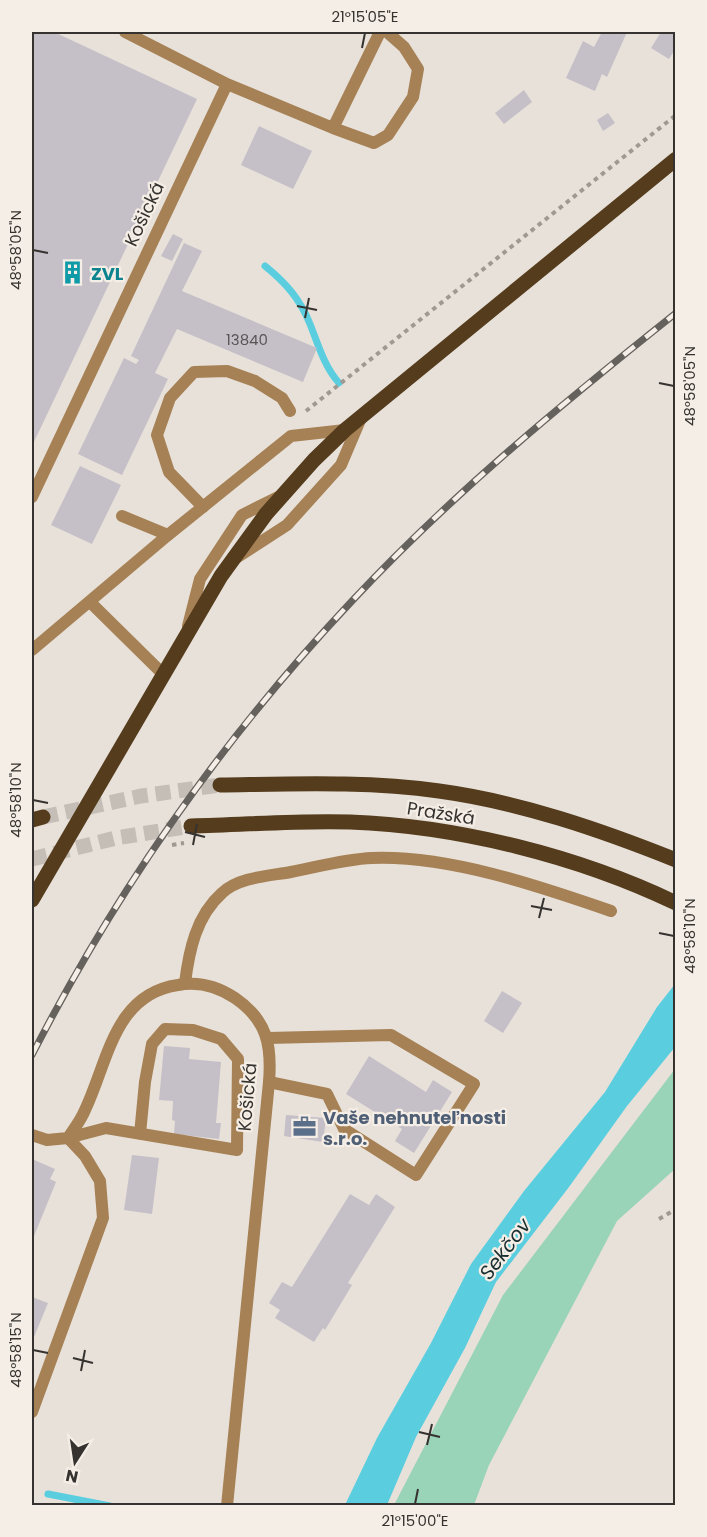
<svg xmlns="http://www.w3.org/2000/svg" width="707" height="1537" viewBox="0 0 707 1537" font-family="Poppins,sans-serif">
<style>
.green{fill:#99d3b8}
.water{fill:#5acedf}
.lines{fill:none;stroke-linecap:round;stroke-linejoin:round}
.stream{stroke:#5acedf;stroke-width:7}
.building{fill:#c5bfc8}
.primary-tunnel{stroke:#c4beb7;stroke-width:15;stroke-dasharray:15 8;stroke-linecap:butt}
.path{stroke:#9f9993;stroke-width:4;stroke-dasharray:4.5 4.5;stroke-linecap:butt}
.service{stroke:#a68155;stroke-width:12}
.minor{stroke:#a68155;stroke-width:12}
.primary{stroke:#543c1d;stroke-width:15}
.rail-casing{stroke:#65615d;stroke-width:7}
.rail{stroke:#f5eee6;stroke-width:4.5;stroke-dasharray:14;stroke-linecap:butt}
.ticks{fill:none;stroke:#35322f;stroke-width:2}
.labels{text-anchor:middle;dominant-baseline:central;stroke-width:4.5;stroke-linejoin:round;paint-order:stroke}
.number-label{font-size:15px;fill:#595555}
.street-label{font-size:18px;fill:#35322f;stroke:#f5eee6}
.culture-label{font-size:18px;font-weight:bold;fill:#0d838f;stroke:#f5eee6;text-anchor:start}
.service-label{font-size:18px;font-weight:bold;fill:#4e5e75;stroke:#f5eee6;text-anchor:start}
.water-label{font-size:20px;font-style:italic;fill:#192e31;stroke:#f5eee6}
.neatline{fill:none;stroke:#35322f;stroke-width:2}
.ticks-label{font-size:15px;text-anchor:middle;fill:#35322f}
</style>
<rect width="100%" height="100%" fill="#e8e1d9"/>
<!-- green -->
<path class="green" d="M675 1069V1169L617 1221 489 1465 474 1505H394L503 1295Z"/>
<!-- water -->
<path class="water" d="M675 984V1047L627 1106 569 1187 496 1282 465 1348 416 1437 387 1505H345L377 1438 431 1343 471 1264 524 1191 605 1092 657 1007Z"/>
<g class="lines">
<!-- stream -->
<path class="stream" d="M265 266C286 283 300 299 310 324 318 344 324 366 339 383
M48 1494 110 1506"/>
</g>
<!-- building -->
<path class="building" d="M32 32H54L197 99 32 446Z
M602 32H627L607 77 602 74 595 91 566 78 583 41 594 47Z
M661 32 676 33V48L669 59 651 48Z
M524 90 532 102 504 124 495 113Z
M608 113 615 123 603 131 597 120Z
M259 126 312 151 293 189 241 165Z
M173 234 183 239 172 261 161 256Z
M184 243 202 251 182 291 317 348 303 382 177 329 155 373 168 379 122 475 78 454 124 358 136 364 139 360 131 356Z
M80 466 121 485 92 544 51 525Z
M502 991 522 1003 503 1033 484 1021Z
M164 1046 190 1048 189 1059 221 1062 216 1123H221L219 1139 174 1134 175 1121 172 1120 173 1101 159 1100Z
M369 1056 426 1092 433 1080 452 1092 414 1153 395 1141 402 1129 346 1094Z
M286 1115 326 1118 323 1142 284 1136Z
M132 1155 159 1158 152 1214 124 1210Z
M32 1159 55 1169 50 1179 56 1182 32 1241Z
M350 1194 369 1205 376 1194 395 1207 348 1283 352 1285 325 1330 323 1328 314 1342 275 1318 280 1310 269 1303 282 1282 292 1287Z
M32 1297 48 1303 32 1342Z"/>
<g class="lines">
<!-- primary-tunnel -->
<path class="primary-tunnel" d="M43 817 141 796 220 785
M32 859 116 838 191 826"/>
<!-- path -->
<path class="path" d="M306 411 676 115
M172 845 184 843
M659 1219 676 1209"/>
<!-- service -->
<path class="service" d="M227 84 333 128 380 32
M333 128 374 143 388 135 413 97 418 69 404 47 387 32
M32 497 227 84 125 32
M203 507 169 472 157 435 170 398 194 372 227 371 255 381 282 398 290 411
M122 516 168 535
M236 558 287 525 341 465 361 418
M188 626 200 579 242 515 278 497
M185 983C189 951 196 916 222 893 239 877 269 876 291 872 317 867 345 859 372 858 448 855 539 886 611 911
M268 1038 391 1035 474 1084 416 1175 344 1129 327 1094 269 1082
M32 1412 103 1218 100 1181 85 1156 68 1138 106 1128 237 1150 238 1059 221 1039 193 1030 165 1029 152 1044 145 1082 140 1134"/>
<!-- minor -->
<path class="minor" d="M90 602 164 675
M32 650 168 535 291 436 345 430
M32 1135 47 1140 68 1138C74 1129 81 1120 85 1110 108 1062 114 994 178 985 199 981 217 986 235 998 267 1020 272 1045 269 1082L227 1506"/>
<!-- primary -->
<path class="primary" d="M220 785C294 784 367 781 439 791 520 802 601 830 676 860
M32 820 43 817
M191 826C244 825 298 820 350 822 458 826 578 856 676 903
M32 900 221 576 266 514 314 460 345 430 676 159"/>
<defs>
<path id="rail" d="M32 1055C117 889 224 737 352 601 451 495 563 403 676 313"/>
</defs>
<!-- rail casing -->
<use href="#rail" class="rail-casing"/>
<!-- rail -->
<use href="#rail" class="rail"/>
</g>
<!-- ticks -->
<path class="ticks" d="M362 48 365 33M33 250 48 253M297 306 317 310M305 318 309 298M659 383 674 386M33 800 48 803M185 832 205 837M193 845 197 824M531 906 552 910M539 918 544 898M659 933 674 936M33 1350 48 1353M73 1358 93 1363M81 1371 85 1350M419 1432 440 1437M427 1445 432 1424M415 1504 418 1489"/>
<!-- icons -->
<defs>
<symbol id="building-bare" viewBox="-9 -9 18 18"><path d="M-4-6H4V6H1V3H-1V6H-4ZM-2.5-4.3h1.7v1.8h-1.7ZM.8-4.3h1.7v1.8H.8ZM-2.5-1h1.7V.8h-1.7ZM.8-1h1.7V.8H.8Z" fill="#0f9aa8" stroke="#f5eee6" stroke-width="2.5" paint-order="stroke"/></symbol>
<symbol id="office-bare" viewBox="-9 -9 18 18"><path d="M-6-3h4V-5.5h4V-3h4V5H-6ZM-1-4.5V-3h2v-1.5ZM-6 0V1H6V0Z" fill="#5c6f8a" stroke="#f5eee6" stroke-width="2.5" paint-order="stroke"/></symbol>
</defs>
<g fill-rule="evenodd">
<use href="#building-bare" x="56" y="256" width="33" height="33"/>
<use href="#office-bare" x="288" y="1110" width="33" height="33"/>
</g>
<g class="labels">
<!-- number labels -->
<g class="number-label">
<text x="247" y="339">13840</text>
</g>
<!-- street labels -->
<g class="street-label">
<text transform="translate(144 214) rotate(-65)">Košická</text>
<text transform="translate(441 813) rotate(9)">Pražská</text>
<text transform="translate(247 1097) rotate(-85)">Košická</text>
</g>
<!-- culture labels -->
<g class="culture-label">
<text x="91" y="273">ZVL</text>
</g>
<!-- service labels -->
<g class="service-label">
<text x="323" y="1117">Vaše nehnuteľnosti<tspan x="323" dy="21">s.r.o.</tspan></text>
</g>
<!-- water labels -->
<g class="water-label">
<text transform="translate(505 1249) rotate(-53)">Sekčov</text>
</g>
</g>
<!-- border -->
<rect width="707" height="1537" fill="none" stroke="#f5eee6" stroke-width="66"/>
<!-- north arrow -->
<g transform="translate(75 1462) rotate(192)" stroke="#f5eee6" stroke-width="4.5" paint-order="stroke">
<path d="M0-4.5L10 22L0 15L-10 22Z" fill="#35322f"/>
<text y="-9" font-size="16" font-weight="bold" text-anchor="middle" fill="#35322f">N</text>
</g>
<rect x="33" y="33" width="641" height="1471" class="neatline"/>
<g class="ticks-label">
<text x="365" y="22">21°15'05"E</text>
<text transform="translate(16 250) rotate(-90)" y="5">48°58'05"N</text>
<text transform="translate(690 386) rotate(-90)" y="5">48°58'05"N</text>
<text transform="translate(16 800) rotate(-90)" y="5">48°58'10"N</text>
<text transform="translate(690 936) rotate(-90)" y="5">48°58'10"N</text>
<text transform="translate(16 1350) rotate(-90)" y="5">48°58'15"N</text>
<text x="415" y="1526">21°15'00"E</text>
</g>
</svg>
